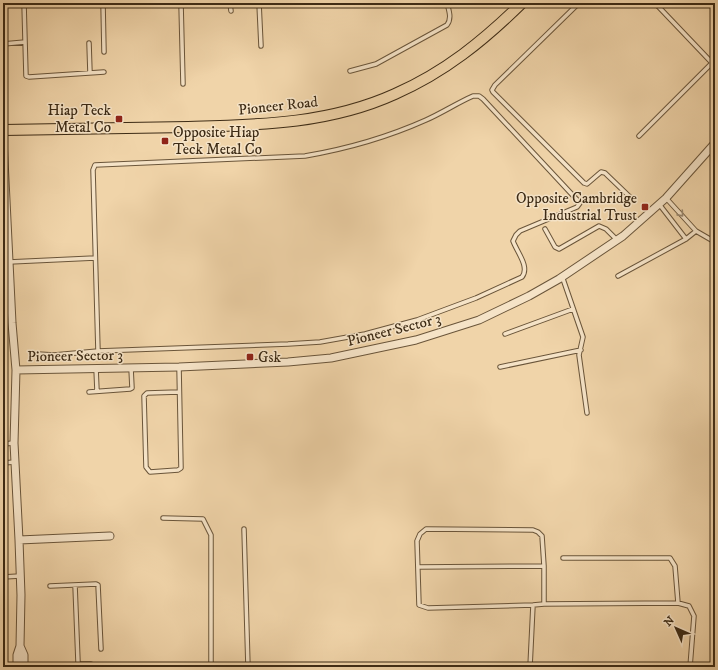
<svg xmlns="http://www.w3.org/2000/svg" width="718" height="670" viewBox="0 0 718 670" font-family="'IM FELL DW Pica',serif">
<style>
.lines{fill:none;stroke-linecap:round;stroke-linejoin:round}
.service-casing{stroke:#6a553a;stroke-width:5.5}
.minor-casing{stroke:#6a553a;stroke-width:9}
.primary-casing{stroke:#3d2b15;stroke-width:12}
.service{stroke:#f5e3c7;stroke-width:3.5}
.minor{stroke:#f5e3c7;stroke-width:7}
.primary{stroke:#f0d4a9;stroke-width:10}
.oneway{stroke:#99876e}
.poi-dot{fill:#8f2418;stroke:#f5e3c7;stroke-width:1.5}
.labels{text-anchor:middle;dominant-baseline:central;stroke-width:3;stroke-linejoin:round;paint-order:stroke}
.street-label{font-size:15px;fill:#3d2b15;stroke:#f5e3c7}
.poi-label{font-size:15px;fill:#3d2b15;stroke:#f5e3c7;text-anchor:end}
</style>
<rect width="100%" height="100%" fill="#f0d4a9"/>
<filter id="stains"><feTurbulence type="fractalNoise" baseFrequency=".005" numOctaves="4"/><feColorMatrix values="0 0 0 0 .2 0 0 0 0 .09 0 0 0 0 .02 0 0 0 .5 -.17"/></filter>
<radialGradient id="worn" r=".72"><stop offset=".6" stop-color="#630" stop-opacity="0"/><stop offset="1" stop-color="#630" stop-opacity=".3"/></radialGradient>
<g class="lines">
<defs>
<path id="service" d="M24 3 26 76 29 77 104 72
M103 3 104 52
M181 3 183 84
M230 3 231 11
M259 3 261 46
M579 3 495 85 492 90 493 92 584 183 587 184 601 172 605 173 631 198
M655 3 715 66
M89 43 90 73
M3 44 25 42
M350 71 376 64 447 25C452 18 449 11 447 3
M639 136 712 63
M666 198 696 231 715 242
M659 204 686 239
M545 229 555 247 559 249 599 226 606 229 617 240
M9 262 95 258
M562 276 583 337 579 355 587 413
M618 276 686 239 696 231
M505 334 573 309
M38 354 54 355 98 351 288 344 320 342 365 334 417 320 476 298 522 277C530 267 517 252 513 241L516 235 520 231 577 207 580 203 483 99 479 96H473C457 103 442 113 426 120 388 137 346 149 305 156L95 165 93 170 98 351
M179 367 181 468 178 470 150 472 146 467 144 396 147 393 179 392
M500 367 581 350
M96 368 97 391
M89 392 130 389 132 388 131 368
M3 444 14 443
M3 463 15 462
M163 518 203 519 211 535V667
M244 529 248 667
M563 558H670L675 566 678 603
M418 567 544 566
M3 577 20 576
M75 585 78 662 80 664H91L92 667
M50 586 96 584 98 585 101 649
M544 604V566L542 536 538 532 533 530 426 529 420 534 417 541 419 605 428 608 533 605 544 604 678 603 689 606 694 616 690 667
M530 667 533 605"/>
<path id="minor" d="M3 139 12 323 16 370 14 443 19 540 21 595 20 646 17 655V667
M16 370 179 367 288 362 331 358 416 340 479 320 529 296 559 279 623 236 666 198 715 143
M19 540 110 536
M20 646 24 655V667"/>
<path id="primary" d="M3 130C65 129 126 128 188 127 259 125 329 124 395 94 445 72 483 41 522 3"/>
</defs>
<!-- service casing -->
<use href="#service" class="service-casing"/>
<!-- minor casing -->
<use href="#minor" class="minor-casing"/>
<!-- primary casing -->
<use href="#primary" class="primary-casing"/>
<!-- service -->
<use href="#service" class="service"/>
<!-- minor -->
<use href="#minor" class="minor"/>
<!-- primary -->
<use href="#primary" class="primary"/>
</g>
<!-- one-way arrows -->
<defs><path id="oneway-chevron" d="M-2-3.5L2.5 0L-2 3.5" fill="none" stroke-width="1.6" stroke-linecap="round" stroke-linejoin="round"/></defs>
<use class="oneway" href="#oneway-chevron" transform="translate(681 214) rotate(48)"/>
<!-- markers -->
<g class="poi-dot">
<rect x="115" y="115" width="8" height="8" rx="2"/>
<rect x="161" y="137" width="8" height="8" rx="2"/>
<rect x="641" y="203" width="8" height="8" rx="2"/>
<rect x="246" y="353" width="8" height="8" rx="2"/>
</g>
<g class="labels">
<!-- street labels -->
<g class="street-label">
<text transform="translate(278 106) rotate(-6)">Pioneer Road</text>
<text transform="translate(394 330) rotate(-14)">Pioneer Sector 3</text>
<text transform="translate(75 356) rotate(-1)">Pioneer Sector 3</text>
</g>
<!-- poi labels -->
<g class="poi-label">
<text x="111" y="110">Hiap Teck<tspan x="111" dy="17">Metal Co</tspan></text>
<text x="173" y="132" text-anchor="start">Opposite Hiap<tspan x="173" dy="17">Teck Metal Co</tspan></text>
<text x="637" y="198">Opposite Cambridge<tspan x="637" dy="17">Industrial Trust</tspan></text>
<text x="258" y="357" text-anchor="start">Gsk</text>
</g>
</g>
<!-- margin -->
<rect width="718" height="670" fill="none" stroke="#f0d4a9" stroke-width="16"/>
<rect x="4" y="4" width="710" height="662" fill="none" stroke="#3d2b15" stroke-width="2"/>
<rect x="8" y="8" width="702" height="654" fill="none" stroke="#3d2b15"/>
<!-- north arrow -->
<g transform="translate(676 628) rotate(315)" stroke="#f5e3c7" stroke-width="3" paint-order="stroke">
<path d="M0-3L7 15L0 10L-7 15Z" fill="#3d2b15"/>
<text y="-6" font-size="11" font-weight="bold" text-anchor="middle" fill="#3d2b15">N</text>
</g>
<rect width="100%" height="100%" filter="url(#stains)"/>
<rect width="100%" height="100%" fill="url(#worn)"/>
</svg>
